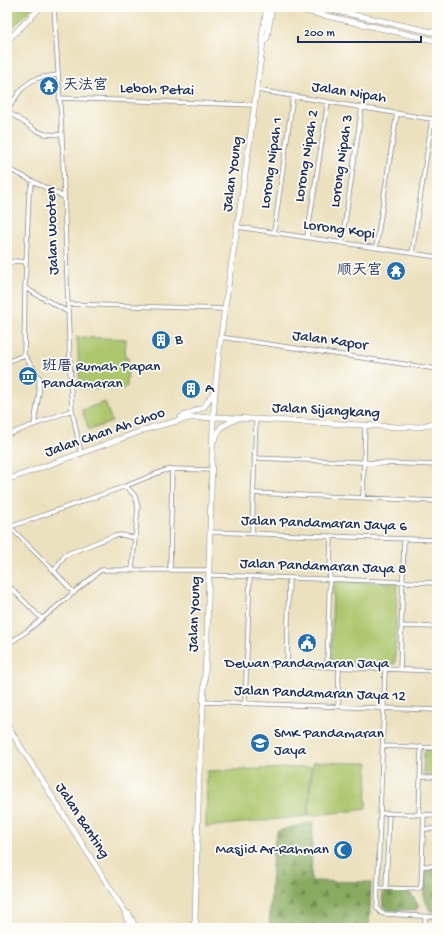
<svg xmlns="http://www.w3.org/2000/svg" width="444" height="935" viewBox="0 0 444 935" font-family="'Gochi Hand','LXGW WenKai TC',sans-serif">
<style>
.grass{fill:#acc66c;stroke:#647a65}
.forest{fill:url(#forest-firs);stroke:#526d5f}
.park{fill:url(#park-tufts);stroke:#647a65}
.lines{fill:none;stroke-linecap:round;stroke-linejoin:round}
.street-casing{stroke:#84888e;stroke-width:5}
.secondary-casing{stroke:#84888e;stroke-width:6}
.street{stroke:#fff;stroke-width:3.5}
.secondary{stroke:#fff;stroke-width:5}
.labels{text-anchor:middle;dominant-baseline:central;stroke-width:3.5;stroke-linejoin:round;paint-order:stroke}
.poi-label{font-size:15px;fill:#1b2f5e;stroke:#fdfcf7;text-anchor:start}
.street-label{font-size:15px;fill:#1b2f5e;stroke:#fdfcf7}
</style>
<defs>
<pattern id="forest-firs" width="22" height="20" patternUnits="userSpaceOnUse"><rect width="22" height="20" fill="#89ab60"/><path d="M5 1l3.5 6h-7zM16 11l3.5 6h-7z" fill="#6f8c52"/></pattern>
<pattern id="park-tufts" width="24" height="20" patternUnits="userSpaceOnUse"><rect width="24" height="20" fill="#acc66c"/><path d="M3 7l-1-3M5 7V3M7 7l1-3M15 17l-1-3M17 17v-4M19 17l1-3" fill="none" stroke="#93aa60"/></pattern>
</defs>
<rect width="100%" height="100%" fill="#fdfcf7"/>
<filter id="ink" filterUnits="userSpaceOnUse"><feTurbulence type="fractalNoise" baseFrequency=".025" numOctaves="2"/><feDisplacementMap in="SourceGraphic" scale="8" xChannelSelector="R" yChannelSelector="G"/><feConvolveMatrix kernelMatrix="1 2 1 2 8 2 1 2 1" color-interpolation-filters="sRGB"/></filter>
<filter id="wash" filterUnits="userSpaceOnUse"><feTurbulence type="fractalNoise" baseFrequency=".012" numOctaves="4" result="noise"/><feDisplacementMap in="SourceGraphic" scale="16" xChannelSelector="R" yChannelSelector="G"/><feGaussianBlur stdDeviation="0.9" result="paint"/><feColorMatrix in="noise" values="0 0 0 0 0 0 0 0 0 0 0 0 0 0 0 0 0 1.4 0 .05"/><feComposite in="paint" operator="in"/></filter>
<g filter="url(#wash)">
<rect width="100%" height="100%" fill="#ece1be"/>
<!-- grass -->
<path class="grass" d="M7 7H33L7 33Z
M77 337 126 339 125 358H128L127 386 124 389 80 388Z
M105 402 112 422 89 430 82 410Z
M333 581 397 583 395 664 331 663Z
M313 762 368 763 366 809 308 816Z
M311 767 307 816 206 827 207 771Z"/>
<!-- forest -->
<path class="forest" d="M313 822 311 881 370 882 371 884 369 928H269L273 849 277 831Z
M431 868H437V911H430L424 897V873Z
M386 891H409L419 906 416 910H386L383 907 382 893Z"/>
<!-- park -->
<path class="park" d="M427 749H437V774L423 773 424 752Z"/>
</g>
<g filter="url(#ink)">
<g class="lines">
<defs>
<path id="street" d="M54 7 62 135 71 394 72 410 81 454
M351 14V7
M257 90 437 120
M59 98 254 105
M7 111 35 130 45 134 62 135
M7 112C14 100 22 84 36 79 42 76 51 76 58 75
M7 168 64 197
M33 181 29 194 25 288 24 355 39 377V393L34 425
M238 227 437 257
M274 232 293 96
M307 237 328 102
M342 242 362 107
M376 247 397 113
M412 253 432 119
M7 264 15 261 26 262
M25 288 68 312
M68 304 224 309
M220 337 437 369
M7 362 24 355
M7 435 72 410
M254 458 437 465
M126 486 135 496 138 507 132 570
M253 493 437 501
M363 498 365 426
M10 527 54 571 74 593
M7 528 126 486 163 471 172 469 211 470
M210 532 437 540
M252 533 256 419
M170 570 172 469
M54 571 65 555 113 536 121 535 135 538
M209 575 437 583
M7 584 42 619
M401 626 437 627
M7 634 13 640
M7 645 27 631 101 570H209
M246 664 437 671
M287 665 289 578
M327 667 331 536
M385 669 377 908 381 913 385 914 437 917
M400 669 404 539
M203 702 437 710
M245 703 250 577
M338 707 339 667
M383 746 437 748
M420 777H437
M380 813 437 815
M419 815 421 747
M423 829H437
M422 866H437
M378 888 419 889 421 886 424 815
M386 888 389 813
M171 928 193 926
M425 928V916"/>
<path id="secondary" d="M287 7 437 41
M319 7 437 33
M7 41 41 7
M263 43 267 38 272 7
M181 417 204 407 213 393
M214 440 221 427 236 419
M7 480 150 428 189 418 218 417 398 427H420L437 422
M7 725 125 912 129 914 136 928
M125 912 126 917 131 928
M195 920 198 928
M193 928 195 920 199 775 207 638 213 423C216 358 227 293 237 228 247 167 254 105 263 43L262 36 267 7"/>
</defs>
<!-- street casing -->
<use href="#street" class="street-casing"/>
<!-- secondary casing -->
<use href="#secondary" class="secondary-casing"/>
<!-- street -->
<use href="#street" class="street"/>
<!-- secondary -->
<use href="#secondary" class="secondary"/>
</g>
</g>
<!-- icons -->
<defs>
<symbol id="temple-disc" viewBox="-11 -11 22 22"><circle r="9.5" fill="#1f6fb2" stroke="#fdfcf7"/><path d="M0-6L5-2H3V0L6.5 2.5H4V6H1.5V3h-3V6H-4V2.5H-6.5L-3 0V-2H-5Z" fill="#fff"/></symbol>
<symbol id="building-disc" viewBox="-11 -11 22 22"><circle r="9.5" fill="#1f6fb2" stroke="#fdfcf7"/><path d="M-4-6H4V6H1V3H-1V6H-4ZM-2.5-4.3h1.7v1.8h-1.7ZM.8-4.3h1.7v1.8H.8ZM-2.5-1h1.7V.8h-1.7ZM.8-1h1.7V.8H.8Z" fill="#fff"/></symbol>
<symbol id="museum-disc" viewBox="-11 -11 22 22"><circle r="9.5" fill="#1f6fb2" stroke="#fdfcf7"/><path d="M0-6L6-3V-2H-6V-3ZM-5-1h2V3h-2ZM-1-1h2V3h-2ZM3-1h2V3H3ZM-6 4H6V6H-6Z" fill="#fff"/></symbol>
<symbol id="civic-disc" viewBox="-11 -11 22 22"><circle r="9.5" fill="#1f6fb2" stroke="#fdfcf7"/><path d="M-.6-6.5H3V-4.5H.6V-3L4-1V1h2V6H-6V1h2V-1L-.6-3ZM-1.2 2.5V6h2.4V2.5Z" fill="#fff"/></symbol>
<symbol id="school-disc" viewBox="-11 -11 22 22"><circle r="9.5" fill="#1f6fb2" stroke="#fdfcf7"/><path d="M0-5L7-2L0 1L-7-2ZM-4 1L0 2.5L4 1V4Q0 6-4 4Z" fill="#fff"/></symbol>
<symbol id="mosque-disc" viewBox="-11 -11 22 22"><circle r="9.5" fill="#1f6fb2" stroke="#fdfcf7"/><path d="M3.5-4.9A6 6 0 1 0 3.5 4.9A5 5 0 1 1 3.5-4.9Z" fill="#fff"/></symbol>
</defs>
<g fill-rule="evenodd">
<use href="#temple-disc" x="38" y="75" width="22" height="22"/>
<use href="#temple-disc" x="385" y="260" width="22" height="22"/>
<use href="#building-disc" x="150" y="329" width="22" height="22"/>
<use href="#museum-disc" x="17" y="365" width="22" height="22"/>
<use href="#building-disc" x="180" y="378" width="22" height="22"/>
<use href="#civic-disc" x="296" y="632" width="22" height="22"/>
<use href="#school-disc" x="249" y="732" width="22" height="22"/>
<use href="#mosque-disc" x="332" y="839" width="22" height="22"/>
</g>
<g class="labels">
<!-- poi labels -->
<g class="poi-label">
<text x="63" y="86">天法宫</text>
<text x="382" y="271" text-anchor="end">顺天宫</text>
<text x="175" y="340">B</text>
<text x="42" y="367">班厝 Rumah Papan<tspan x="42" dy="17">Pandamaran</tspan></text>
<text x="205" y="389">A</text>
<text x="307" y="664" text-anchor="middle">Dewan Pandamaran Jaya</text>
<text x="274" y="734">SMK Pandamaran<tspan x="274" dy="17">Jaya</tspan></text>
<text x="329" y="850" text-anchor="end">Masjid Ar-Rahman</text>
</g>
<!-- street labels -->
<g class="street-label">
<text transform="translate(157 90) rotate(2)">Leboh Petai</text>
<text transform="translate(349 93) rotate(9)">Jalan Nipah</text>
<text transform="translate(307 156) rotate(-81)">Lorong Nipah 2</text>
<text transform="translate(342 161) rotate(-82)">Lorong Nipah 3</text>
<text transform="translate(272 163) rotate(-82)">Lorong Nipah 1</text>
<text transform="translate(233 174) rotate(-82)">Jalan Young</text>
<text transform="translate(339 230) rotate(8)">Lorong Kopi</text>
<text transform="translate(53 231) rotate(-92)">Jalan Wooten</text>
<text transform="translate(330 341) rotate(8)">Jalan Kapor</text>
<text transform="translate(326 411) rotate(3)">Jalan Sijangkang</text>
<text transform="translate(105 433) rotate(-19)">Jalan Chan Ah Choo</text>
<text transform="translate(324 524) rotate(2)">Jalan Pandamaran Jaya 6</text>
<text transform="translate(323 567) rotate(2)">Jalan Pandamaran Jaya 8</text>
<text transform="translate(195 614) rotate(-88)">Jalan Young</text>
<text transform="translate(320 694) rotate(2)">Jalan Pandamaran Jaya 12</text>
<text transform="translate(82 821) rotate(57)">Jalan Banting</text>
</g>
</g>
<!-- margin -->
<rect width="444" height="935" fill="none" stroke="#fdfcf7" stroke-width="24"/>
<!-- scale -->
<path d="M298 36v6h123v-6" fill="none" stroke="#1b2f5e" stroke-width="2"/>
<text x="304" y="36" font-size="12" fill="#1b2f5e" stroke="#fdfcf7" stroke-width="3" paint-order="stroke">200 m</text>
</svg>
